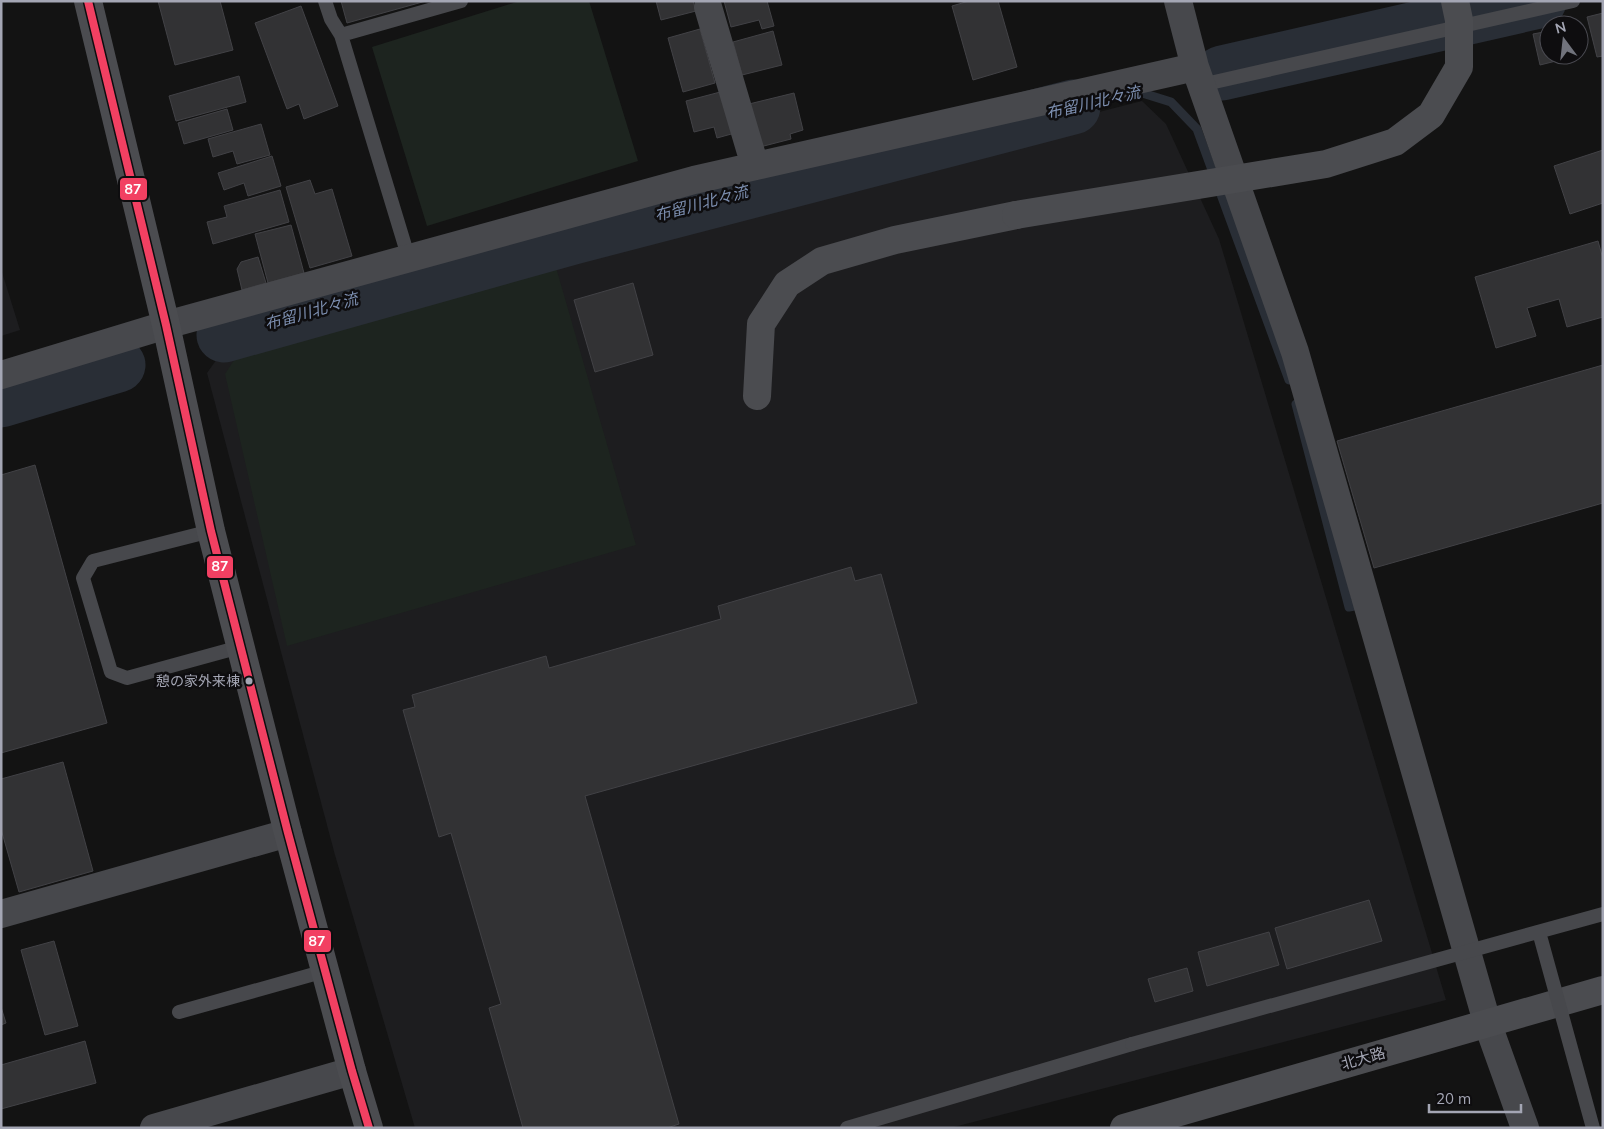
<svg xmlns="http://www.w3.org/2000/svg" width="1604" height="1129" viewBox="0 0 1604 1129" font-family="Mulish,'Noto Sans JP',sans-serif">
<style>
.built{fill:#1d1d1f}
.garden{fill:#1d241f}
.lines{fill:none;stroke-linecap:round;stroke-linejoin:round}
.stream{stroke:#292e36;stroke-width:9}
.river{stroke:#292e36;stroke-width:55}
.building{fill:#323234;stroke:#424246}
.lane{stroke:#47484c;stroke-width:14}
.street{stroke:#47484c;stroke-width:28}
.secondary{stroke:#4b4c50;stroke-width:28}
.lane-bridge{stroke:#47484c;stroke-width:14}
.secondary-bridge{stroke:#4b4c50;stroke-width:28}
.bus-1-casing{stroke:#0e0d0f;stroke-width:11}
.bus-1{stroke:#f24062;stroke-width:8}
.bus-dot{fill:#a4a6b4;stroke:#0e0d0f;stroke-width:2}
.labels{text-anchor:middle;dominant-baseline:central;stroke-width:5;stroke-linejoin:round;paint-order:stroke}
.bus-label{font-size:14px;fill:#a4a6b4;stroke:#0e0d0f;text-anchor:end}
.street-label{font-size:15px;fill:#a4a6b4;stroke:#0e0d0f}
.water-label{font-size:16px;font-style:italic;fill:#7c8eaf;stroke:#0e0d0f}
.line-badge{stroke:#0e0d0f;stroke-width:2}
.badge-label{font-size:14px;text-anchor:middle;font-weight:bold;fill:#fff}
</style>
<rect width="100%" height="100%" fill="#131313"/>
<!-- built -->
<path class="built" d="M1142 101 1166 124 1219 239 1446 1000 950 1128H415L335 855 207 373 229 342 578 245Z
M1 269 20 330 1 336Z"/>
<!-- garden -->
<path class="garden" d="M520 1H589L638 161 427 226 372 47Z
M553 257 636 545 287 646 225 374 240 351Z"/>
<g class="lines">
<!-- stream -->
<path class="stream" d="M1139 92 1171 102 1197 129 1289 380
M1296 404 1349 607 1354 606"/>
<!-- river -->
<path class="river" d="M1222 73 1539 1
M224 335 573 237 1073 107
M1 400 118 365"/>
</g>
<!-- building -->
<path class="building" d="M158 1H220L233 50 175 65Z
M341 1H426L347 23Z
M656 1H693L696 11 661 20Z
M724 1H767L774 26 762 29 759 20 731 27Z
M969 1H998L1017 67 973 80 952 6Z
M301 6 338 106 304 119 299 104 287 109 255 23Z
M1603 13V56L1597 57 1587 17Z
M700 29 715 83 683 92 668 38Z
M773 31 782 65 742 75 733 42Z
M1549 31V55H1572V57L1540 65 1533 34Z
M239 76 246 102 176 121 169 96Z
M724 91 735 133 717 138 714 127 694 132 686 101Z
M794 93 803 130 790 134 791 139 760 147 749 104Z
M227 109 233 130 184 144 178 123Z
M261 124 270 155 237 164 233 151 213 157 208 139Z
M1603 150V203L1570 214 1554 166Z
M272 156 281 186 248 196 244 183 224 190 218 173Z
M310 180 315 194 332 189 352 256 310 268 286 187Z
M280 190 289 222 213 244 207 222 227 217 224 206Z
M291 225 304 273 268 283 255 234Z
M1598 241 1603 259V317L1567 327 1559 299 1527 308 1536 336 1496 348 1475 277Z
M258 257 266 283 242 290 237 269 241 262Z
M633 283 653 355 595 372 574 300Z
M1603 365V503L1374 568 1337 441Z
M35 465 107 723 1 753V475Z
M851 567 855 581 881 574 917 703 585 796 679 1124 667 1128H523L489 1008 501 1004 451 833 439 837 403 710 415 707 412 695 546 656 549 668 721 619 718 606Z
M63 762 93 871 19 892 1 829V779Z
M1369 900 1382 941 1287 969 1275 928Z
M1269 932 1279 965 1207 986 1198 952Z
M54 941 78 1026 45 1035 21 950Z
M1187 968 1193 991 1155 1002 1148 979Z
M1 1007 6 1023 1 1025Z
M85 1041 96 1083 1 1109V1065Z"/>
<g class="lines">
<!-- lane -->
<path class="lane" d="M325 1 331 19 341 35
M1201 85 1573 1
M409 259 341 35 461 1
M211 531 93 561 83 578 111 672 127 678 240 647
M179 1012 325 971
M847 1128 1132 1044"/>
<!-- street -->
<path class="street" d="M1178 1 1195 67 1295 352 1487 1022 1525 1128
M708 7 755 166
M1 375 166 325 694 180 1195 67
M1 914 288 833
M154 1128 352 1071"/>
<!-- secondary -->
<path class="secondary" d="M88 1 166 325 211 531 288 833 352 1071 369 1128
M757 396 761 324 787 284 822 261 895 240 1016 215
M1124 1128 1603 990"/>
<!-- lane-bridge -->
<path class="lane-bridge" d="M1539 932 1593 1128
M1132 1044 1603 914"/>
<!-- secondary-bridge -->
<path class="secondary-bridge" d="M1016 215 1326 164 1395 142 1431 115 1459 67V20L1455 1"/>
<defs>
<path id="bus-1" d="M88 1 166 325 211 531 288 833 352 1071 369 1128"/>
</defs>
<!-- bus-1 casing -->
<use href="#bus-1" class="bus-1-casing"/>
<!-- bus-1 -->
<use href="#bus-1" class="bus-1"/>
</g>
<!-- markers -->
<circle class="bus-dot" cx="249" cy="681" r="4.5"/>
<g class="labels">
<!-- bus labels -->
<g class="bus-label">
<text x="240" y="681">憩の家外来棟</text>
</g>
<!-- street labels -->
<g class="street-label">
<text transform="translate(1363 1058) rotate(-16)">北大路</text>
</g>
<!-- water labels -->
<g class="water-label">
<text transform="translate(1093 102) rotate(-13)">布留川北々流</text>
<text transform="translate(701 203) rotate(-15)">布留川北々流</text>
<text transform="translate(311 311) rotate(-16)">布留川北々流</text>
</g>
</g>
<g class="line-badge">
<rect x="119" y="177" width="29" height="24" rx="5" fill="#f24062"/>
<rect x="206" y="555" width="28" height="24" rx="5" fill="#f24062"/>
<rect x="303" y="929" width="29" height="24" rx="5" fill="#f24062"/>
</g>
<g class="badge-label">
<text x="133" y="194">87</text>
<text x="220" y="571">87</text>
<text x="317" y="946">87</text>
</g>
<!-- border -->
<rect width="1604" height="1129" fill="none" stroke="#a4a6b4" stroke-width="5"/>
<!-- north arrow -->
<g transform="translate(1564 40) rotate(345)"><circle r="24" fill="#0e0d0f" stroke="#4a4a51"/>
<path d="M0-4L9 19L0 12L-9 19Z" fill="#71737c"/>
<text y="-8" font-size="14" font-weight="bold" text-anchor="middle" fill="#a4a6b4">N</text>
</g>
<!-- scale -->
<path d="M1429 1104v8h92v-8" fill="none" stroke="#a4a6b4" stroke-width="2.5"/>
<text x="1436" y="1104" font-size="15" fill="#a4a6b4" stroke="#0e0d0f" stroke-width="4" paint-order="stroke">20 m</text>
</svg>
